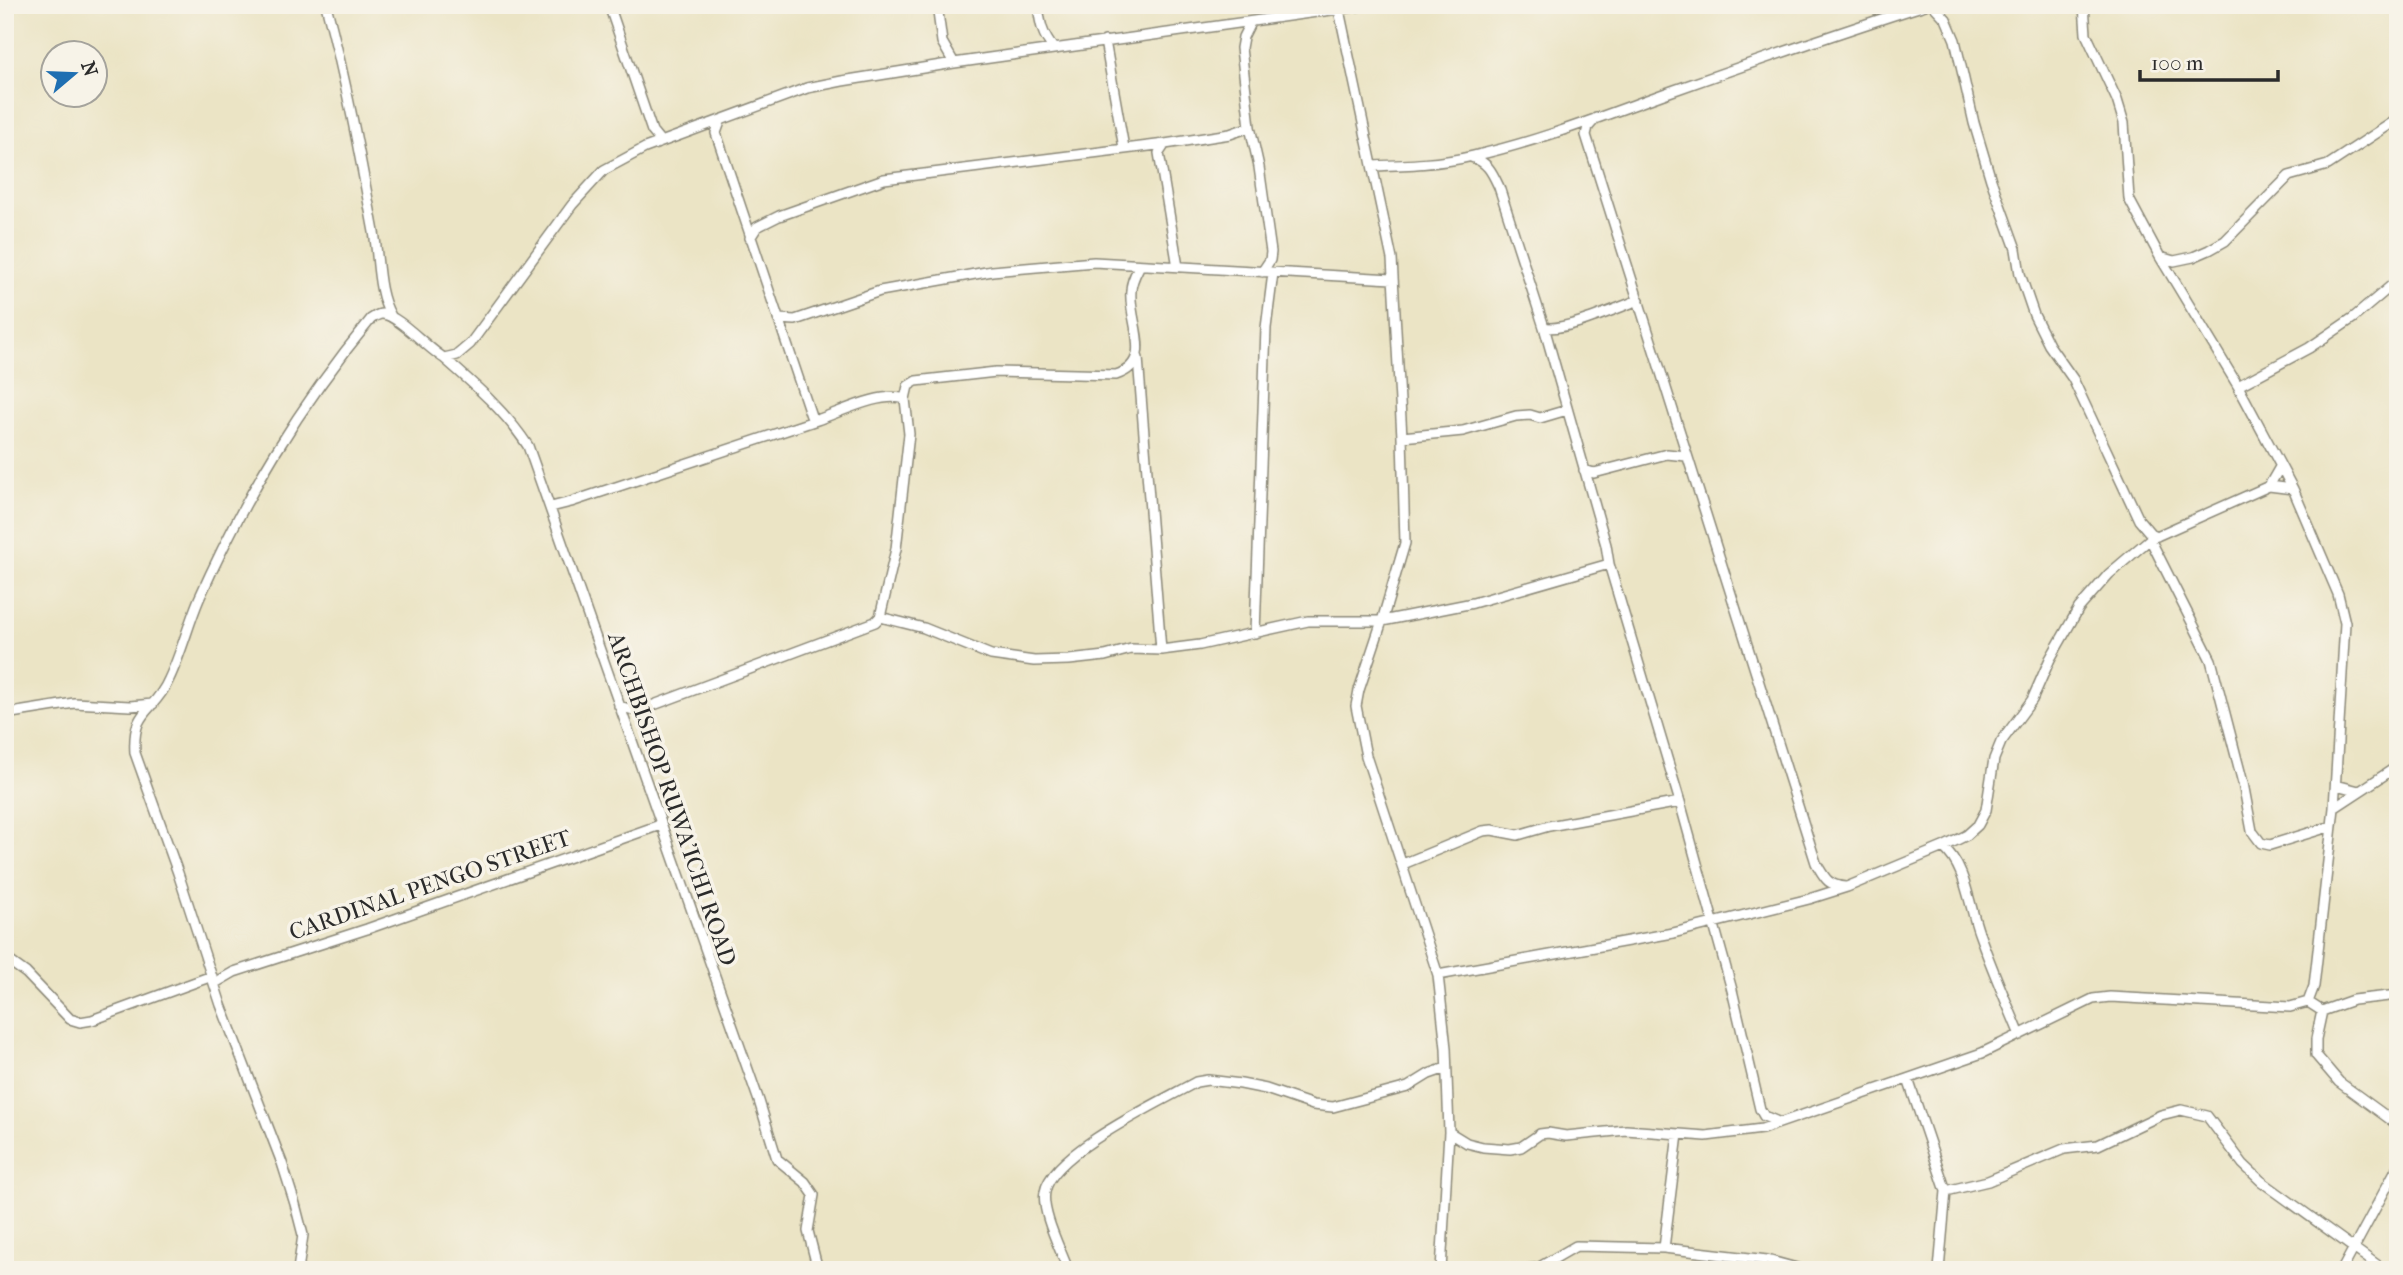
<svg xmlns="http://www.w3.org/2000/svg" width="2403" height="1275" viewBox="0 0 2403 1275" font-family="'IM FELL French Canon',serif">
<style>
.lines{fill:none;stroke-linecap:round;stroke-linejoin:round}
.minor-casing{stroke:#8b8878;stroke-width:12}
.minor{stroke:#fff;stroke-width:9}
.labels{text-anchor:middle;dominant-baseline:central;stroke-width:7;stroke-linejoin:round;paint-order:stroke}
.street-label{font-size:23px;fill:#2b2b2b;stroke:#f7f3e8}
</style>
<rect width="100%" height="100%" fill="#f7f3e8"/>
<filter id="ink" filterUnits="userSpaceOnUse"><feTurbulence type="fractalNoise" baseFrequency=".0143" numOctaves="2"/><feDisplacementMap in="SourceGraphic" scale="14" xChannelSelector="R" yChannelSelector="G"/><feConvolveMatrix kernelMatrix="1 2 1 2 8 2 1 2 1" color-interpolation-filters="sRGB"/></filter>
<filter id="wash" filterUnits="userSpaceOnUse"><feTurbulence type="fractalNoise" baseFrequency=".00686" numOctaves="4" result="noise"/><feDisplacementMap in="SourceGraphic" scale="28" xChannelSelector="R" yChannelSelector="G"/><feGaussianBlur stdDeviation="1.57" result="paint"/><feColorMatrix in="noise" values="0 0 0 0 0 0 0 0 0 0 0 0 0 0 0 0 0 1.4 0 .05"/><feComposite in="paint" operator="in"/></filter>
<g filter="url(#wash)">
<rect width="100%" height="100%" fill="#ebe4c5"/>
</g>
<g filter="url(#ink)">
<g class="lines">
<defs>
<path id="minor" d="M326 5C346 80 360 156 374 232 379 260 377 292 391 316
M609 5 652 131 661 142
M937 5 942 42 954 63
M1038 5C1040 23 1042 35 1054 49
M1933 5 1946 19 1955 40 1974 123 1991 180 2016 249 2020 274 2034 315 2049 345 2073 379 2139 520 2150 533 2157 536
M1339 10 1392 259 1402 437 1405 543 1382 621 1359 690 1356 706 1366 756 1438 975 1446 1048 1449 1132 1441 1270
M1250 23 1243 37 1241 48 1250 127 1259 167 1271 252 1270 260 1262 272
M1105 41 1124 148
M1596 118 1588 127 1586 135 1816 863C1825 878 1827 885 1845 887
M720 122 716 133 811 416 817 420C841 412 881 391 905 399
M1471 157C1488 162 1492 172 1499 187L1544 327 1606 545 1609 564 1680 802 1732 990 1760 1109 1764 1116 1778 1122
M1373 166C1406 165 1440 164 1473 156 1540 141 1605 115 1669 92 1754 62 1839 32 1925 5
M750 238 757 227 779 216 884 179 1165 144
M2160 257 2174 261 2193 257 2209 250 2225 241 2289 176 2328 165 2398 119
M1178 267 1159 153 1165 144 1230 134 1250 127
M778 319 795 320 880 291 992 271 1094 262 1392 279
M1544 327C1562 333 1619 307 1639 300
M444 358C475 385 506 412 528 446L759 1101 777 1159 805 1182 814 1195 808 1231 818 1270
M1138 358 1161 650
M2238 386 2309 348 2353 318 2398 280
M1402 437 1463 431 1516 416 1530 415 1540 418 1567 410
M1584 470 1594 473 1667 454 1686 456
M2269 486 2293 489
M551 507 571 502 817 420
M2150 539 2211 660 2243 783 2252 831 2261 843 2270 845 2332 826
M880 617 924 628 991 655 1034 661 1069 660 1105 656 1131 649 1161 650 1200 645 1308 621H1382L1473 603 1609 564
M1255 633 1266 328 1273 273
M619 706 633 710 643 709 875 622 880 617 896 549 909 434 905 399 908 386 916 381 996 372 1116 375C1156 362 1128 322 1131 291 1131 281 1136 273 1140 265
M5 714 74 703 130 706 153 704
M2336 785 2359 791
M2334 808 2398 766
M1943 847C1966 866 1969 906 1979 933 1991 967 2006 1001 2020 1035
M1403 864 1483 831 1492 830 1518 835 1549 826 1680 802
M5 958 26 973 70 1019 80 1022 92 1020 212 976
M1438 975 1673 933 1809 899 1847 887 1943 847 1967 835 1978 825 1986 810 1994 759 2001 742 2032 700 2050 659 2079 608 2109 574 2150 539 2269 486 2280 467
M215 983 234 972 367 929 660 825
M2308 1002 2322 1011 2353 1000 2398 995
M2322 1011 2316 1039V1055L2339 1082 2398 1125
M1908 1079 1946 1191 1939 1270
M1449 1132 1467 1143 1483 1147 1510 1149 1521 1147 1540 1134 1548 1133 1566 1136 1626 1130 1706 1136 1762 1129 1982 1053 2093 999 2110 997 2290 1007 2308 1002 2314 986 2334 808 2345 623 2338 594 2293 489 2238 386 2160 257 2129 199 2124 123 2117 100 2086 34 2084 5
M1946 1191 1988 1181 2064 1149 2098 1145 2161 1115 2181 1110 2207 1116 2243 1164 2261 1181 2384 1270
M1664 1248 1678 1134
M298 1270 303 1235 295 1204 282 1163 221 1005 178 873 135 753C132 707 154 714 169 679 181 654 188 625 199 599 245 496 299 406 371 319 374 317 378 314 382 314 397 314 428 349 444 358L457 355 470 344 572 205 604 170 645 148 807 88 842 81 954 63 1367 5
M1068 1270C1061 1250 1041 1212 1045 1192 1051 1153 1162 1101 1196 1082L1208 1080 1241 1084 1266 1089 1313 1105 1333 1107 1408 1087 1429 1074 1446 1068
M1517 1270 1538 1268 1576 1246 1664 1248 1767 1260 1804 1270
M2342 1270 2398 1166"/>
</defs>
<!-- minor casing -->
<use href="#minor" class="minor-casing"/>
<!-- minor -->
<use href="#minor" class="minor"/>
</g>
</g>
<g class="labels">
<!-- street labels -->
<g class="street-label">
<text transform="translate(672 799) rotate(71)">ARCHBISHOP RUWA'ICHI ROAD</text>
<text transform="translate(430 885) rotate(-19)">CARDINAL PENGO STREET</text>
</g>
</g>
<!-- margin -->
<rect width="2403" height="1275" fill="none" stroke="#f7f3e8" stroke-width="28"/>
<!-- north arrow -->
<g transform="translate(74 74) rotate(71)"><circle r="33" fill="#f7f3e8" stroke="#a5a39c" stroke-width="2"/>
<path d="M0-5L12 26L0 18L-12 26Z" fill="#1f6fb2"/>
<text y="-10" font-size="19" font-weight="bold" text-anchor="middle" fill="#2b2b2b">N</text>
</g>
<!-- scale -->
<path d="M2140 70v10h138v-10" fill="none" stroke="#2b2b2b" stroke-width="3.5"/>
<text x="2151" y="70" font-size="21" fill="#2b2b2b" stroke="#f7f3e8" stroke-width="5" paint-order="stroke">100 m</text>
</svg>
